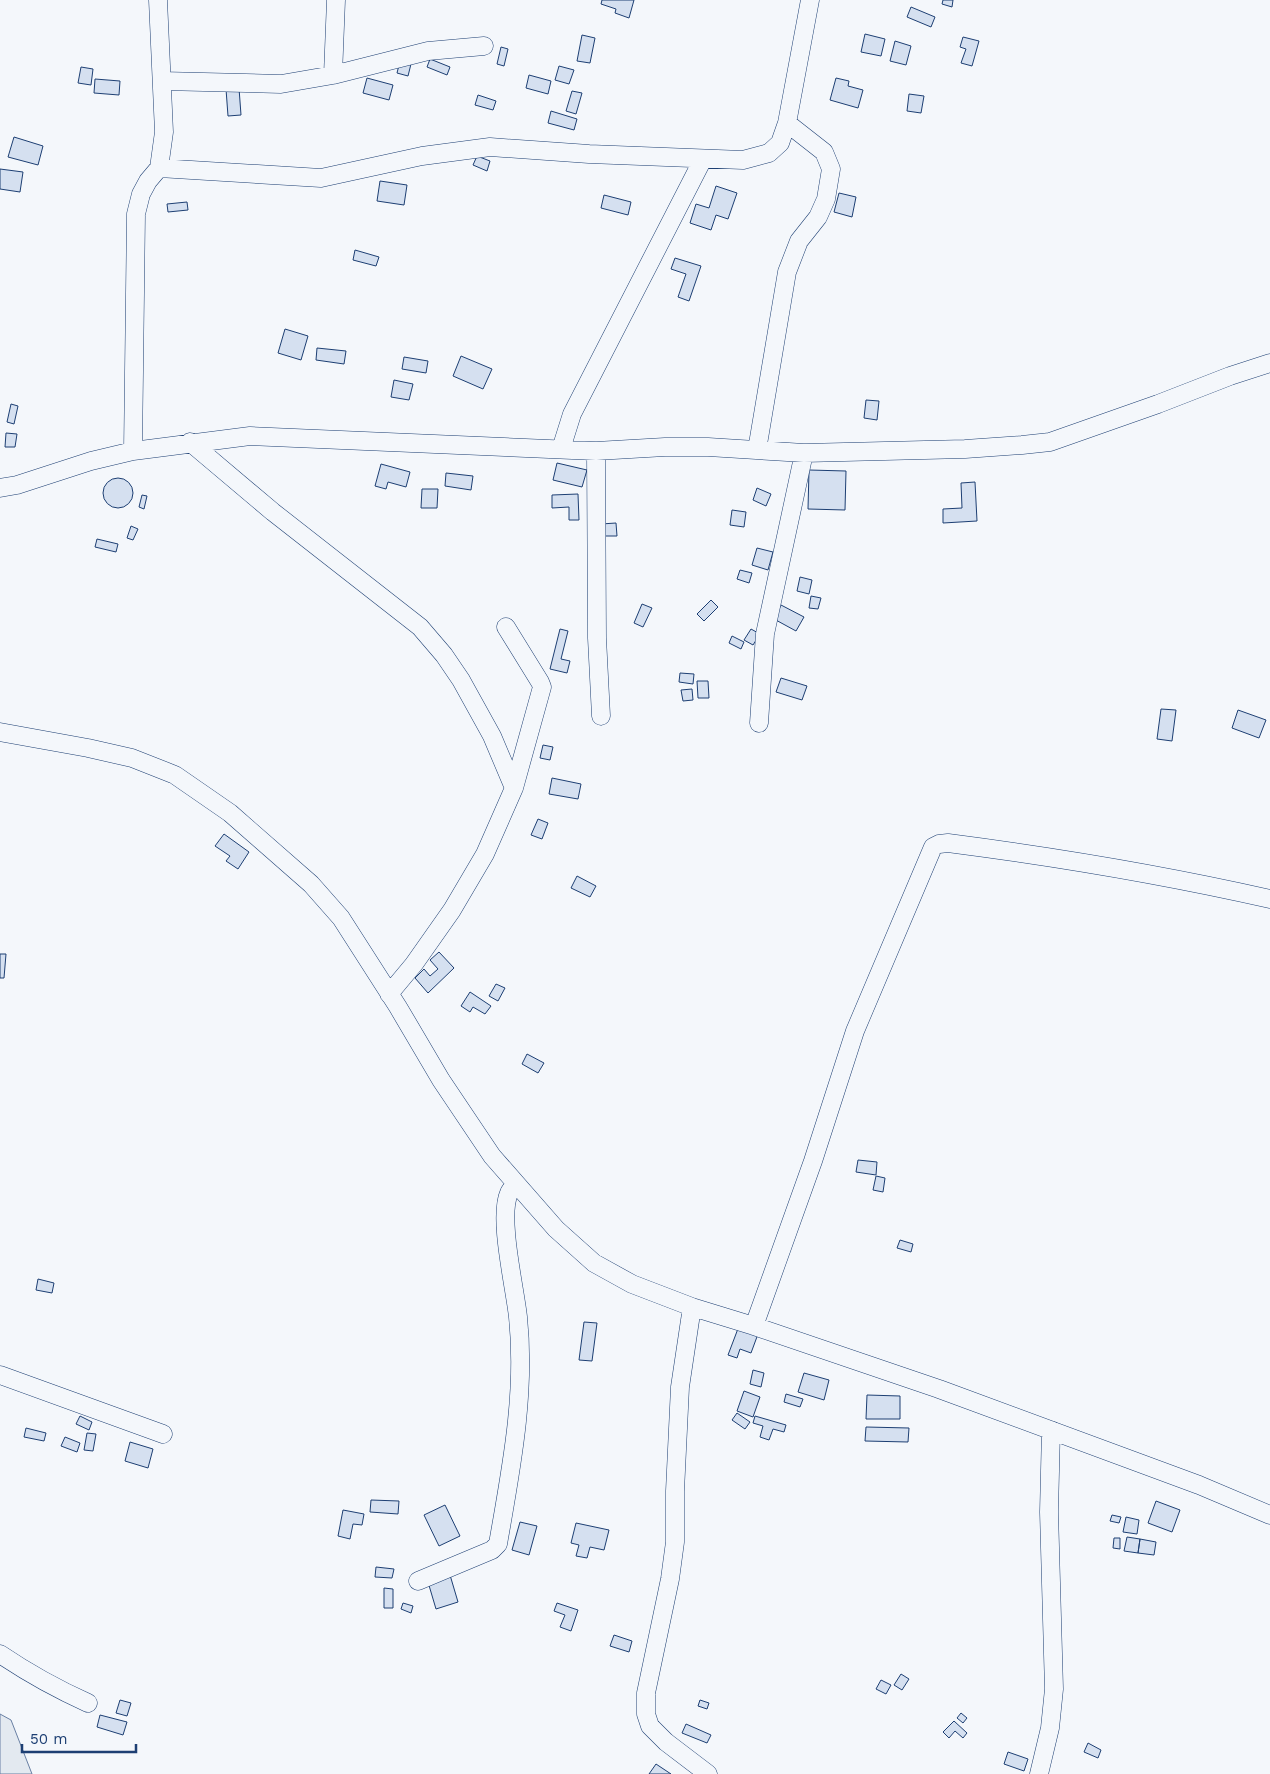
<svg xmlns="http://www.w3.org/2000/svg" width="1270" height="1774" viewBox="0 0 1270 1774" font-family="'Work Sans',sans-serif">
<style>
.green{fill:#e3e9f0;stroke:#687fa3}
.building{fill:#d5e0f0;stroke:#1d3f73}
.lines{fill:none;stroke-linecap:round;stroke-linejoin:round}
.minor-casing{stroke:#1d3f73;stroke-width:19}
.minor{stroke:#f4f7fb;stroke-width:18}
</style>
<rect width="100%" height="100%" fill="#f4f7fb"/>
<!-- green -->
<path class="green" d="M0 1714 11 1720 32 1774H0Z"/>
<!-- building -->
<path class="building" d="M602 0H634L629 18 615 13 616 9 601 4Z
M943 0H953L952 7 942 4Z
M911 7 935 17 931 27 907 17Z
M865 34 885 39 881 56 861 52Z
M582 35 595 38 590 63 577 61Z
M963 37 979 41 972 66 961 63 966 49 960 47Z
M895 41 911 46 906 65 890 61Z
M501 47 508 49 504 66 497 64Z
M430 59 450 67 447 75 427 67Z
M400 61 411 64 408 76 397 73Z
M559 66 574 70 569 84 555 80Z
M81 67 93 69 91 85 78 83Z
M529 75 551 81 548 94 526 88Z
M367 78 393 85 389 100 363 93Z
M836 78 849 81 848 86 863 90 858 108 830 100Z
M95 79 120 81 119 95 94 93Z
M239 88 241 115 228 116 226 89Z
M572 91 582 93 576 114 566 111Z
M909 94 924 96 921 113 907 111Z
M478 95 496 101 493 110 475 105Z
M551 111 577 119 574 130 548 123Z
M14 137 43 146 38 165 8 157Z
M477 156 490 161 487 171 473 165Z
M0 169 23 172 20 192 0 189Z
M380 181 407 185 404 205 377 201Z
M716 186 737 193 728 219 716 215 711 230 690 223 696 204 709 208Z
M839 193 856 197 852 217 834 212Z
M604 195 631 202 628 215 601 208Z
M187 202 188 210 168 212 167 204Z
M355 250 379 257 376 266 353 260Z
M675 258 701 266 689 301 678 297 686 274 671 269Z
M285 329 308 336 301 360 278 353Z
M317 348 346 351 344 364 316 360Z
M461 356 492 369 483 389 453 376Z
M404 357 428 361 426 373 402 369Z
M394 380 413 384 409 400 391 397Z
M866 400 879 401 877 420 864 418Z
M11 404 18 406 14 424 7 422Z
M6 433 17 434 15 447H5Z
M557 463 587 470 582 487 553 480Z
M381 464 410 472 406 487 388 482 386 489 375 486Z
M809 470 846 471 845 510 808 509Z
M446 473 473 476 471 490 445 486Z
M103 493a15 15 0 1 1 30 0a15 15 0 1 1-30 0Z
M975 482 977 521 943 523V509L962 508 961 483Z
M757 488 771 494 766 506 753 500Z
M422 489H438L437 508H421Z
M578 494 579 520H569V507L552 508V495Z
M142 495 147 496 144 509 139 507Z
M732 510 746 512 744 527 730 525Z
M616 523 617 536H602L601 524Z
M131 526 138 529 133 540 127 538Z
M97 539 118 544 116 552 95 547Z
M757 548 773 552 768 570 752 565Z
M740 570 752 573 749 583 737 579Z
M800 577 812 580 809 594 797 591Z
M811 596 821 598 818 609 809 608Z
M711 600 718 607 704 621 697 614Z
M642 604 652 608 643 627 634 623Z
M781 605 804 617 796 631 774 619Z
M560 629 568 631 561 659 570 661 567 673 550 669Z
M751 629 760 634 753 645 744 640Z
M732 636 744 642 741 649 729 643Z
M680 673 694 674 693 684 679 682Z
M781 678 807 686 802 700 776 692Z
M697 681H708L709 698H698Z
M692 689 693 700 683 701 681 690Z
M1161 709 1176 710 1172 741 1157 739Z
M1238 710 1266 720 1259 738 1232 728Z
M543 745 553 747 550 760 540 758Z
M552 778 581 784 578 799 549 794Z
M538 819 548 823 542 839 531 835Z
M224 834 249 852 238 869 226 861 230 856 215 846Z
M577 876 596 886 590 897 571 888Z
M439 952 454 968 428 993 415 978 424 969 430 976 438 969 430 960Z
M0 954H6L4 978H0Z
M496 984 505 988 498 1001 489 996Z
M470 992 491 1006 485 1014 473 1007 470 1012 461 1006Z
M527 1054 544 1063 538 1073 522 1064Z
M858 1160 877 1162 876 1175 856 1172Z
M876 1176 885 1178 883 1192 873 1190Z
M900 1240 913 1244 911 1252 897 1248Z
M38 1279 54 1283 52 1293 36 1290Z
M584 1322 597 1323 592 1361 579 1360Z
M739 1326 758 1334 751 1353 740 1349 737 1358 728 1355Z
M753 1370 764 1373 761 1387 750 1384Z
M804 1373 829 1380 824 1400 798 1392Z
M744 1391 760 1397 753 1417 737 1411Z
M786 1394 803 1399 800 1407 784 1402Z
M867 1395 900 1396V1419H866Z
M737 1413 750 1422 745 1429 732 1420Z
M80 1416 92 1422 89 1430 76 1424Z
M755 1416 786 1425 784 1432 773 1429 769 1440 760 1437 763 1426 753 1423Z
M866 1427 909 1428 908 1442 865 1441Z
M26 1428 46 1433 44 1441 24 1437Z
M87 1433 96 1434 93 1451 84 1450Z
M65 1437 80 1443 77 1452 61 1446Z
M130 1442 153 1449 148 1468 125 1461Z
M371 1500 399 1501 398 1514 370 1512Z
M1156 1501 1180 1510 1172 1532 1148 1523Z
M445 1505 460 1536 439 1546 424 1515Z
M343 1510 364 1514 362 1525 353 1524 350 1539 338 1536Z
M1112 1515 1121 1517 1119 1523 1110 1521Z
M1126 1517 1139 1520 1137 1534 1123 1532Z
M520 1522 537 1526 529 1555 512 1550Z
M576 1523 609 1530 604 1550 590 1547 587 1558 576 1556 579 1545 571 1543Z
M1127 1537 1140 1539 1138 1553 1124 1551Z
M1114 1538H1120V1549L1113 1548Z
M1140 1539 1156 1542 1154 1555 1138 1553Z
M376 1567 394 1569 392 1578 375 1577Z
M450 1575 458 1602 436 1609 428 1582Z
M384 1588 393 1589V1608H384Z
M403 1603 413 1606 411 1613 401 1609Z
M557 1603 578 1610 571 1631 560 1627 565 1615 554 1611Z
M614 1635 632 1641 629 1652 610 1646Z
M901 1674 909 1679 902 1690 894 1685Z
M881 1680 891 1685 886 1694 876 1689Z
M120 1700 131 1703 127 1716 116 1713Z
M700 1700 709 1703 707 1709 698 1706Z
M961 1713 967 1718 963 1723 957 1718Z
M100 1715 127 1722 123 1735 97 1727Z
M954 1721 967 1733 963 1738 955 1731 949 1738 943 1732Z
M686 1724 711 1735 707 1743 682 1733Z
M1088 1743 1101 1750 1098 1758 1084 1752Z
M1008 1752 1028 1759 1024 1771 1004 1764Z
M656 1764 671 1774H649Z"/>
<g class="lines">
<defs>
<path id="minor" d="M333 75 336 0
M162 81 281 84 333 75 428 51 484 46
M159 168 321 178 422 156 490 147 589 154 743 160 769 153 780 143 787 123 810 0
M190 442 273 512 420 627 444 655 461 680 492 736 514 788
M561 449 572 414 703 159
M757 450 787 272 799 241 818 217 826 199 831 169 824 152 787 123
M133 451 136 214 141 194 148 181 159 168 164 132 158 0
M596 451 597 638 601 716
M0 488 17 485 91 461 133 451 250 436 596 451 665 447H708L804 453 965 449 1022 445 1050 442 1158 404 1230 376 1270 363
M759 723 765 634 804 453
M0 732 88 748 132 758 175 775 230 813 311 884 341 918 398 1007 441 1080 492 1156 556 1229 594 1263 632 1284 692 1307 754 1326 939 1389 1199 1485 1270 1515
M389 994 414 964 452 910 485 854 514 788 542 687 540 682 506 627
M692 1307 680 1387 675 1491V1542L670 1579 646 1693V1714L650 1726 666 1742 708 1774
M754 1326 813 1161 855 1031 933 847 939 844 948 843C1056 857 1164 875 1270 899
M0 1375 163 1434
M418 1581 492 1550 498 1544C511 1469 526 1394 518 1317 515 1288 498 1218 509 1193 510 1190 513 1187 516 1184
M0 1654C28 1673 57 1689 88 1703
M1039 1774 1050 1728 1054 1689 1049 1512 1051 1430"/>
</defs>
<!-- minor casing -->
<use href="#minor" class="minor-casing"/>
<!-- minor -->
<use href="#minor" class="minor"/>
</g>
<!-- scale -->
<path d="M22 1744v8h114v-8" fill="none" stroke="#1d3f73" stroke-width="2.5"/>
<text x="30" y="1744" font-size="15" fill="#1d3f73" stroke="#f4f7fb" stroke-width="4" paint-order="stroke">50 m</text>
</svg>
